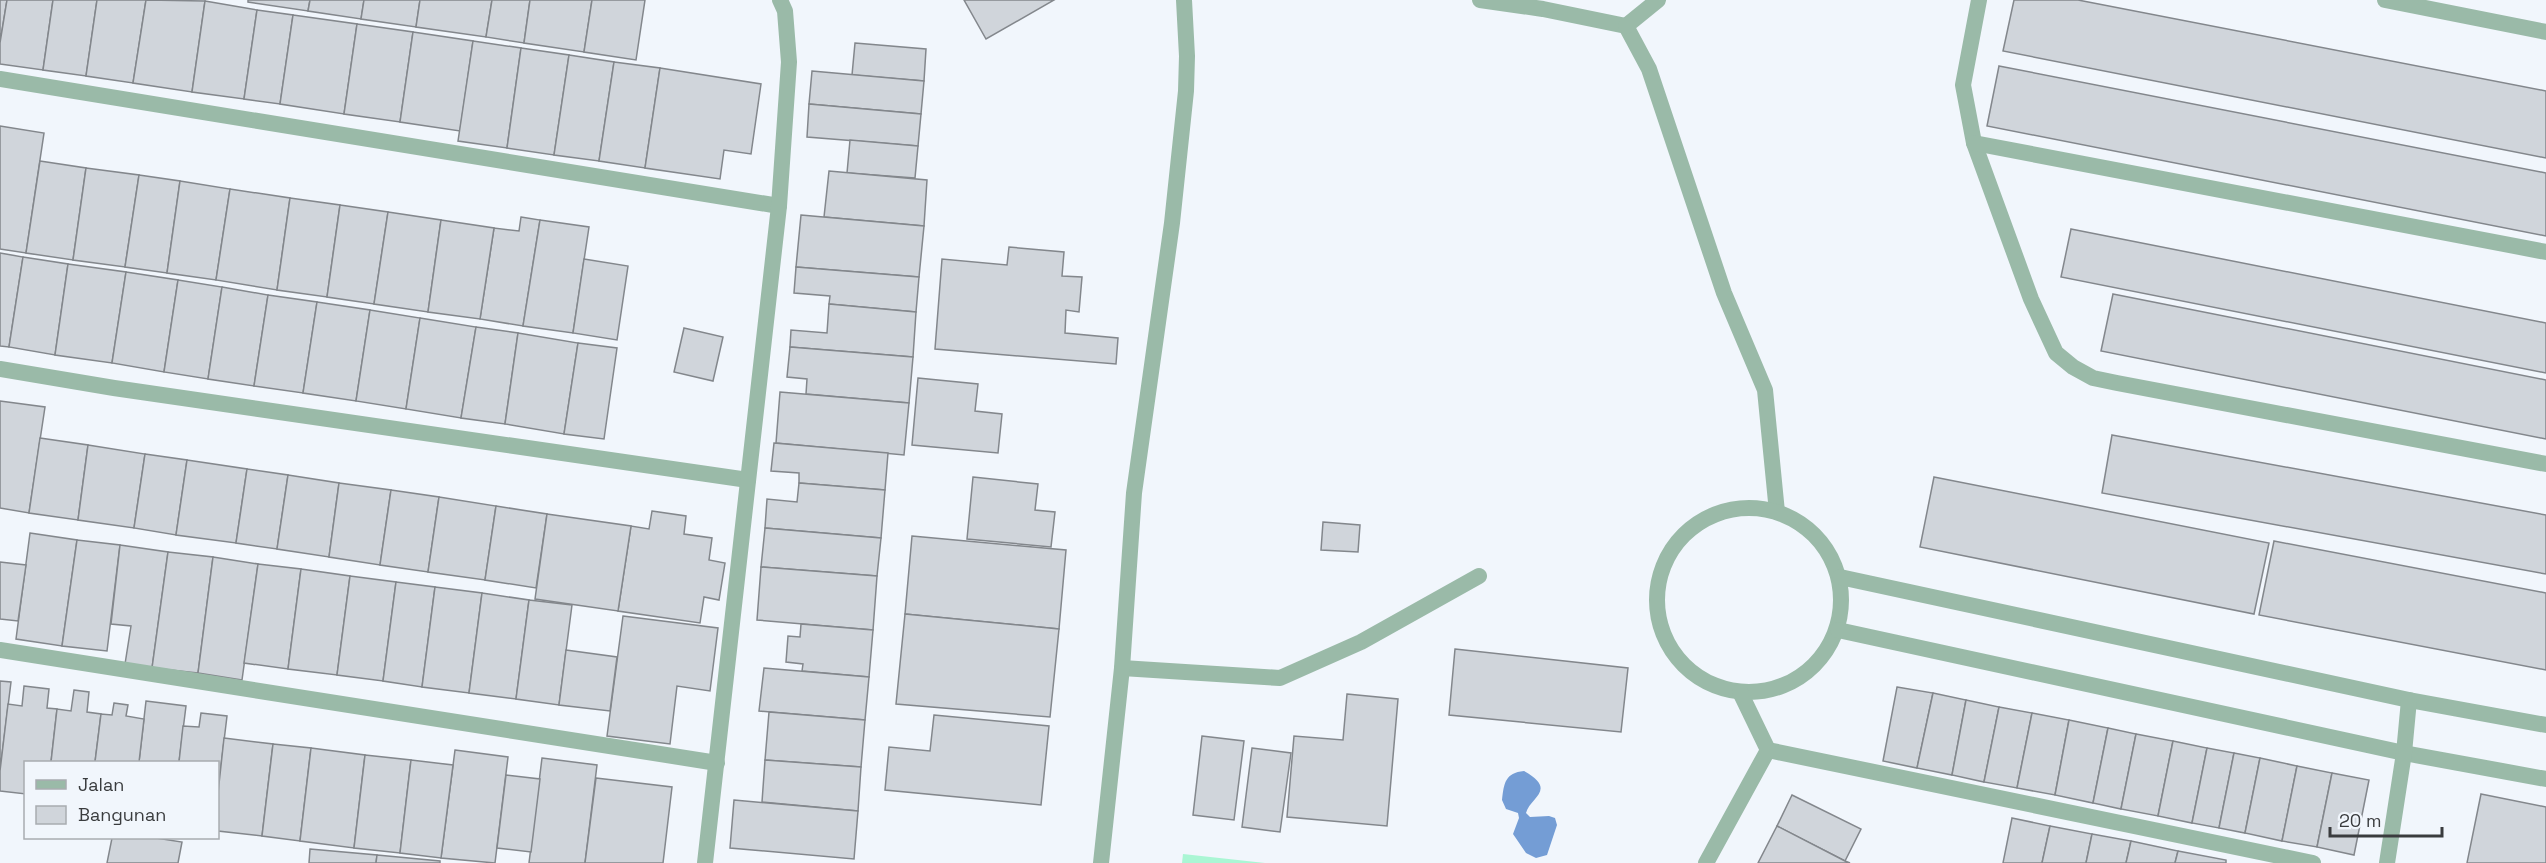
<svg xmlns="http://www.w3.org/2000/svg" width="2546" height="863" viewBox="0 0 2546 863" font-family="'Space Grotesk',sans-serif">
  <rect width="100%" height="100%" fill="#f1f6fc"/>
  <path fill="#aaf6d4" d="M1183,854L1265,863H1182Z"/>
  <path fill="#749dd5" d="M1524,771C1558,790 1530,797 1526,813L1530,817L1549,816L1555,818L1557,825L1547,855L1536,858L1526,853L1513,834L1519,818L1518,813L1506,809L1502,800C1504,783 1505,773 1524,771Z"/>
  <g fill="#d0d5db" stroke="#83878c" stroke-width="1.5">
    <path d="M0,0H7L0,43Z"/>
    <path d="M7,0H53L43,70L0,64V43Z"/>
    <path d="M53,0H97L86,76L43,70Z"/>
    <path d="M97,0H146L133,83L86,76Z"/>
    <path d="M146,0L205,1L192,92L133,83Z"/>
    <path d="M248,0H310L308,11L248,2Z"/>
    <path d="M310,0H364L361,19L308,11Z"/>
    <path d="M364,0H420L416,27L361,19Z"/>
    <path d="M420,0H492L486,37L416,27Z"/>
    <path d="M492,0H530L524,43L486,37Z"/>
    <path d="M530,0H592L584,52L524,43Z"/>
    <path d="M592,0H645L636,60L584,52Z"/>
    <path d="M964,0H1054L986,39Z"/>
    <path d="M2014,0H2078L2546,91V158L2003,51Z"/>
    <path d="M205,1L257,10L244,99L192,92Z"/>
    <path d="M257,10L293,15L280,104L244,99Z"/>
    <path d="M293,15L357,24L344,114L280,104Z"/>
    <path d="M357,24L413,32L400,122L344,114Z"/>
    <path d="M413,32L473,41L460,131L400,122Z"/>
    <path d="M473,41L521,48L507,148L458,141Z"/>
    <path d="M855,43L926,49L924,81L852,75Z"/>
    <path d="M521,48L569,55L554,155L507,148Z"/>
    <path d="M569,55L614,62L599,161L554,155Z"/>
    <path d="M614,62L660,68L645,168L599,161Z"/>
    <path d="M1999,66L2546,173V236L1987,126Z"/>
    <path d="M660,68L761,84L751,154L724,150L720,179L645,168Z"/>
    <path d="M812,71L924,81L921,114L809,104Z"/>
    <path d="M809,104L921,114L918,146L807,137Z"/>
    <path d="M0,126L44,133L26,253L0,249Z"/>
    <path d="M850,140L918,146L915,178L847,173Z"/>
    <path d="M40,161L86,168L73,260L26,253Z"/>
    <path d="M86,168L139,175L125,267L73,260Z"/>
    <path d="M829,171L927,180L924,226L824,217Z"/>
    <path d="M139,175L180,181L167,273L125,267Z"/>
    <path d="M180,181L230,189L216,280L167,273Z"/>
    <path d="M230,189L290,198L277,290L216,280Z"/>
    <path d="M290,198L340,205L327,297L277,290Z"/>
    <path d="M340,205L388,212L374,304L327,297Z"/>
    <path d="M388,212L441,220L428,312L374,304Z"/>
    <path d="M801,215L924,226L919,277L796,267Z"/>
    <path d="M521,217L540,220L523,326L480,319L494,228L519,231Z"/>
    <path d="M441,220L494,228L480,319L428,312Z"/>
    <path d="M540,220L589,227L573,333L523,326Z"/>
    <path d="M2071,229L2546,323V373L2061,277Z"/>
    <path d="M1009,247L1064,252L1062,276L1082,277L1079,312L1066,310L1065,333L1118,338L1116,364L935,349L942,259L1007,265Z"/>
    <path d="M0,253L23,257L9,347L0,346Z"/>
    <path d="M23,257L68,264L55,355L9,347Z"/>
    <path d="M584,259L628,266L617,340L573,333Z"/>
    <path d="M68,264L126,272L112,363L55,355Z"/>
    <path d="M796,267L919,277L916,312L829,304L830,296L794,293Z"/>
    <path d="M126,272L178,280L164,372L112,363Z"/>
    <path d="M178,280L222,287L208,379L164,372Z"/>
    <path d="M222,287L268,295L254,386L208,379Z"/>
    <path d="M2113,294L2546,380V439L2101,351Z"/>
    <path d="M268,295L317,302L303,393L254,386Z"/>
    <path d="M317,302L370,310L356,401L303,393Z"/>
    <path d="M829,304L916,312L913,357L790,347L791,330L827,333Z"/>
    <path d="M370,310L420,318L406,409L356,401Z"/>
    <path d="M420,318L476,327L461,418L406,409Z"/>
    <path d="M476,327L518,333L505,424L461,418Z"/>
    <path d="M684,328L723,337L713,381L674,372Z"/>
    <path d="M518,333L578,343L564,434L505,424Z"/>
    <path d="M578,343L617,348L604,439L564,434Z"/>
    <path d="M790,347L913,357L909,403L806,394L807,379L787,377Z"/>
    <path d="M918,378L978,384L975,411L1002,414L998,453L912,445Z"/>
    <path d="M780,392L909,403L904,455L776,443Z"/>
    <path d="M0,401L45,407L29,513L0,508Z"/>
    <path d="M2112,435L2546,515V574L2102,493Z"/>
    <path d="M40,438L88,445L78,520L29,513Z"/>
    <path d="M774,443L888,453L885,490L799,483V473L771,471Z"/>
    <path d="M88,445L145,454L134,528L78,520Z"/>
    <path d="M145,454L187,460L176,535L134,528Z"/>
    <path d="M187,460L247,469L236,543L176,535Z"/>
    <path d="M247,469L288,475L277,549L236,543Z"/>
    <path d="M288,475L339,483L329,557L277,549Z"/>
    <path d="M973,477L1038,484L1035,510L1055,512L1051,547L967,539Z"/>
    <path d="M1934,477L2269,543L2254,614L1920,547Z"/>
    <path d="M339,483L391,490L380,565L329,557Z"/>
    <path d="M799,483L885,490L881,538L765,528L767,499L797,502Z"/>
    <path d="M391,490L439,497L428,572L380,565Z"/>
    <path d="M439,497L496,506L485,580L428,572Z"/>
    <path d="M496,506L547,514L536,588L485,580Z"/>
    <path d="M652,511L686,516L684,534L712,538L709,560L725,563L719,600L704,597L700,623L618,611L631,526L649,529Z"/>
    <path d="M547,514L631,526L618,611L535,599Z"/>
    <path d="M1323,522L1360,525L1358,552L1321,550Z"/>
    <path d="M765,528L881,538L877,576L761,567Z"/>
    <path d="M30,533L77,540L62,646L16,639Z"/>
    <path d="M912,536L1066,550L1059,629L905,614Z"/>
    <path d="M77,540L120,545L107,651L62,646Z"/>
    <path d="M2274,541L2546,593V670L2259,615Z"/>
    <path d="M120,545L168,552L152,668L125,664L131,626L111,624Z"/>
    <path d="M168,552L213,557L198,673L152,668Z"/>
    <path d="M213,557L258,564L242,680L198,673Z"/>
    <path d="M0,562L26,565L18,621L0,619Z"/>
    <path d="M258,564L301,569L288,669L244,663Z"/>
    <path d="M761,567L877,576L873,630L757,620Z"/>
    <path d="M301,569L350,576L337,675L288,669Z"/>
    <path d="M350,576L396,582L383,681L337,675Z"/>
    <path d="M396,582L435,587L422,687L383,681Z"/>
    <path d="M435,587L482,593L469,693L422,687Z"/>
    <path d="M482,593L529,600L516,699L469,693Z"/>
    <path d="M529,600L572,605L559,705L516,699Z"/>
    <path d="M905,614L1059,629L1050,717L896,704Z"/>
    <path d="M623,616L718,628L710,691L677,686L670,744L607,736Z"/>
    <path d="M801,624L873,630L869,677L802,671L803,664L786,662L788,636L800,637Z"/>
    <path d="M1455,649L1628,668L1621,732L1449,715Z"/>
    <path d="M566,650L617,657L610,711L559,705Z"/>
    <path d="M764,668L869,677L865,720L759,711Z"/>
    <path d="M0,681L11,682L0,771Z"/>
    <path d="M24,686L49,689L47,708L57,709L51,762H26V794L0,791V771L8,704L22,706Z"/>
    <path d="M1897,687L1933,693L1917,768L1883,761Z"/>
    <path d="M74,690L89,692L87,712L101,714L95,762H51L57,709L71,711Z"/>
    <path d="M1933,693L1966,700L1952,775L1917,768Z"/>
    <path d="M1347,694L1398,699L1387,826L1287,817L1294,736L1343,740Z"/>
    <path d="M1966,700L1999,707L1984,782L1952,775Z"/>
    <path d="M146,701L186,706L179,762H139Z"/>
    <path d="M114,703L128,705L126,716L144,719L139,762H95L101,714L112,715Z"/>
    <path d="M1999,707L2032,713L2017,788L1984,782Z"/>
    <path d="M769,712L865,720L861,767L765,760Z"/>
    <path d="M201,713L227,716L218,791V762H179L183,726L199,727Z"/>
    <path d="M2032,713L2069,720L2055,795L2017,788Z"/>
    <path d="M934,715L1049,726L1041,805L885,790L889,747L930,751Z"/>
    <path d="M2069,720L2108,728L2093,803L2055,795Z"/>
    <path d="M2108,728L2136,734L2121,809L2093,803Z"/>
    <path d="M2136,734L2173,741L2158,816L2121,809Z"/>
    <path d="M1202,736L1244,741L1234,820L1193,815Z"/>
    <path d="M224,738L273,744L262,836L218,831V793Z"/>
    <path d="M2173,741L2207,748L2192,823L2158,816Z"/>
    <path d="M273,744L311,748L300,841L262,836Z"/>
    <path d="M311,748L365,755L354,848L300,841Z"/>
    <path d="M1252,748L1291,753L1280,832L1242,827Z"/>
    <path d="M2207,748L2234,753L2219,828L2192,823Z"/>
    <path d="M455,750L508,757L495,863L441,858Z"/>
    <path d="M2234,753L2260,758L2245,833L2219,828Z"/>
    <path d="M365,755L411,760L400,853L354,848Z"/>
    <path d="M542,758L597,765L585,863H529Z"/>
    <path d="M2260,758L2297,766L2282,841L2245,833Z"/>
    <path d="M411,760L453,765L441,858L400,853Z"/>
    <path d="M765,760L861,767L858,811L762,802Z"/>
    <path d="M2297,766L2332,773L2317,847L2282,841Z"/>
    <path d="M2332,773L2369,780L2354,855L2317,847Z"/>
    <path d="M506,775L540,779L531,852L497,848Z"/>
    <path d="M596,778L672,787L663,863H585Z"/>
    <path d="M2481,794L2546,807V863H2467Z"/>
    <path d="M1792,795L1861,829L1845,861L1777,826Z"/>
    <path d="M734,800L858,811L854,859L730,848Z"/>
    <path d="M2012,818L2050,826L2042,863H2003Z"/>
    <path d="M1777,826L1845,861L1850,863H1758Z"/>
    <path d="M2050,826L2092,834L2086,863H2042Z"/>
    <path d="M2092,834L2131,841L2126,863H2086Z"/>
    <path d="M112,838H156L182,842L178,863H107Z"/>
    <path d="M2131,841L2178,851L2175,863H2126Z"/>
    <path d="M310,849L377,855L376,863H309Z"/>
    <path d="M2178,851L2226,860V863H2175Z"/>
    <path d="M377,855L440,861V863H376Z"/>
  </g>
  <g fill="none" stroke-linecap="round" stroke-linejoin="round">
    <path stroke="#9abaa8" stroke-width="16" d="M1122,668L1280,678L1361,642L1479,576"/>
    <g stroke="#9abaa8" stroke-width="16">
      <path d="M1480,0L1543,9L1626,26L1649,69L1724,293L1765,390L1777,512"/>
      <path d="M1979,0L1963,85L1974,143L2031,299L2056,353L2073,367L2093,378L2117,383L2546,464"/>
      <path d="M2385,0L2546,32"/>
      <path d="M1626,26L1658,0"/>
      <path d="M0,79L779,206"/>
      <path d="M1974,143L2546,252"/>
      <path d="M0,369L114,388L748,480"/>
      <circle cx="1749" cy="600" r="92"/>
      <path d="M1840,577L2409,700L2546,725"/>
      <path d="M1838,630L2404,753L2546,779"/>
      <path d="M0,650L717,763"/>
      <path d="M1768,750L2313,863"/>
      <path d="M705,863L779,206L789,62L785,11L780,0"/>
      <path d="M1101,863L1122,668L1134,493L1172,223L1186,91L1187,56L1184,0"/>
      <path d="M1706,863L1768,750L1740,692"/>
      <path d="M2387,863L2404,753L2409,700"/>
    </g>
  </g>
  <rect x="24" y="761" width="195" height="78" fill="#f1f6fc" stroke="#a8acb0" stroke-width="1.5"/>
  <rect x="36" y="780" width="30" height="9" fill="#9abaa8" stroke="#a8acb0" stroke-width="1.5"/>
  <text x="78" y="791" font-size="18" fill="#3a3c3e">Jalan</text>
  <rect x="36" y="806" width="30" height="18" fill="#d0d5db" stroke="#a8acb0" stroke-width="1.5"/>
  <text x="78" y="821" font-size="18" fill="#3a3c3e">Bangunan</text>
  <path d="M2330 827v9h112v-9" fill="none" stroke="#3a3c3e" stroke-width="3"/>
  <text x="2339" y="827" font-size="18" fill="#3a3c3e" stroke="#f1f6fc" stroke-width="4.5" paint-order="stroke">20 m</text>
</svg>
